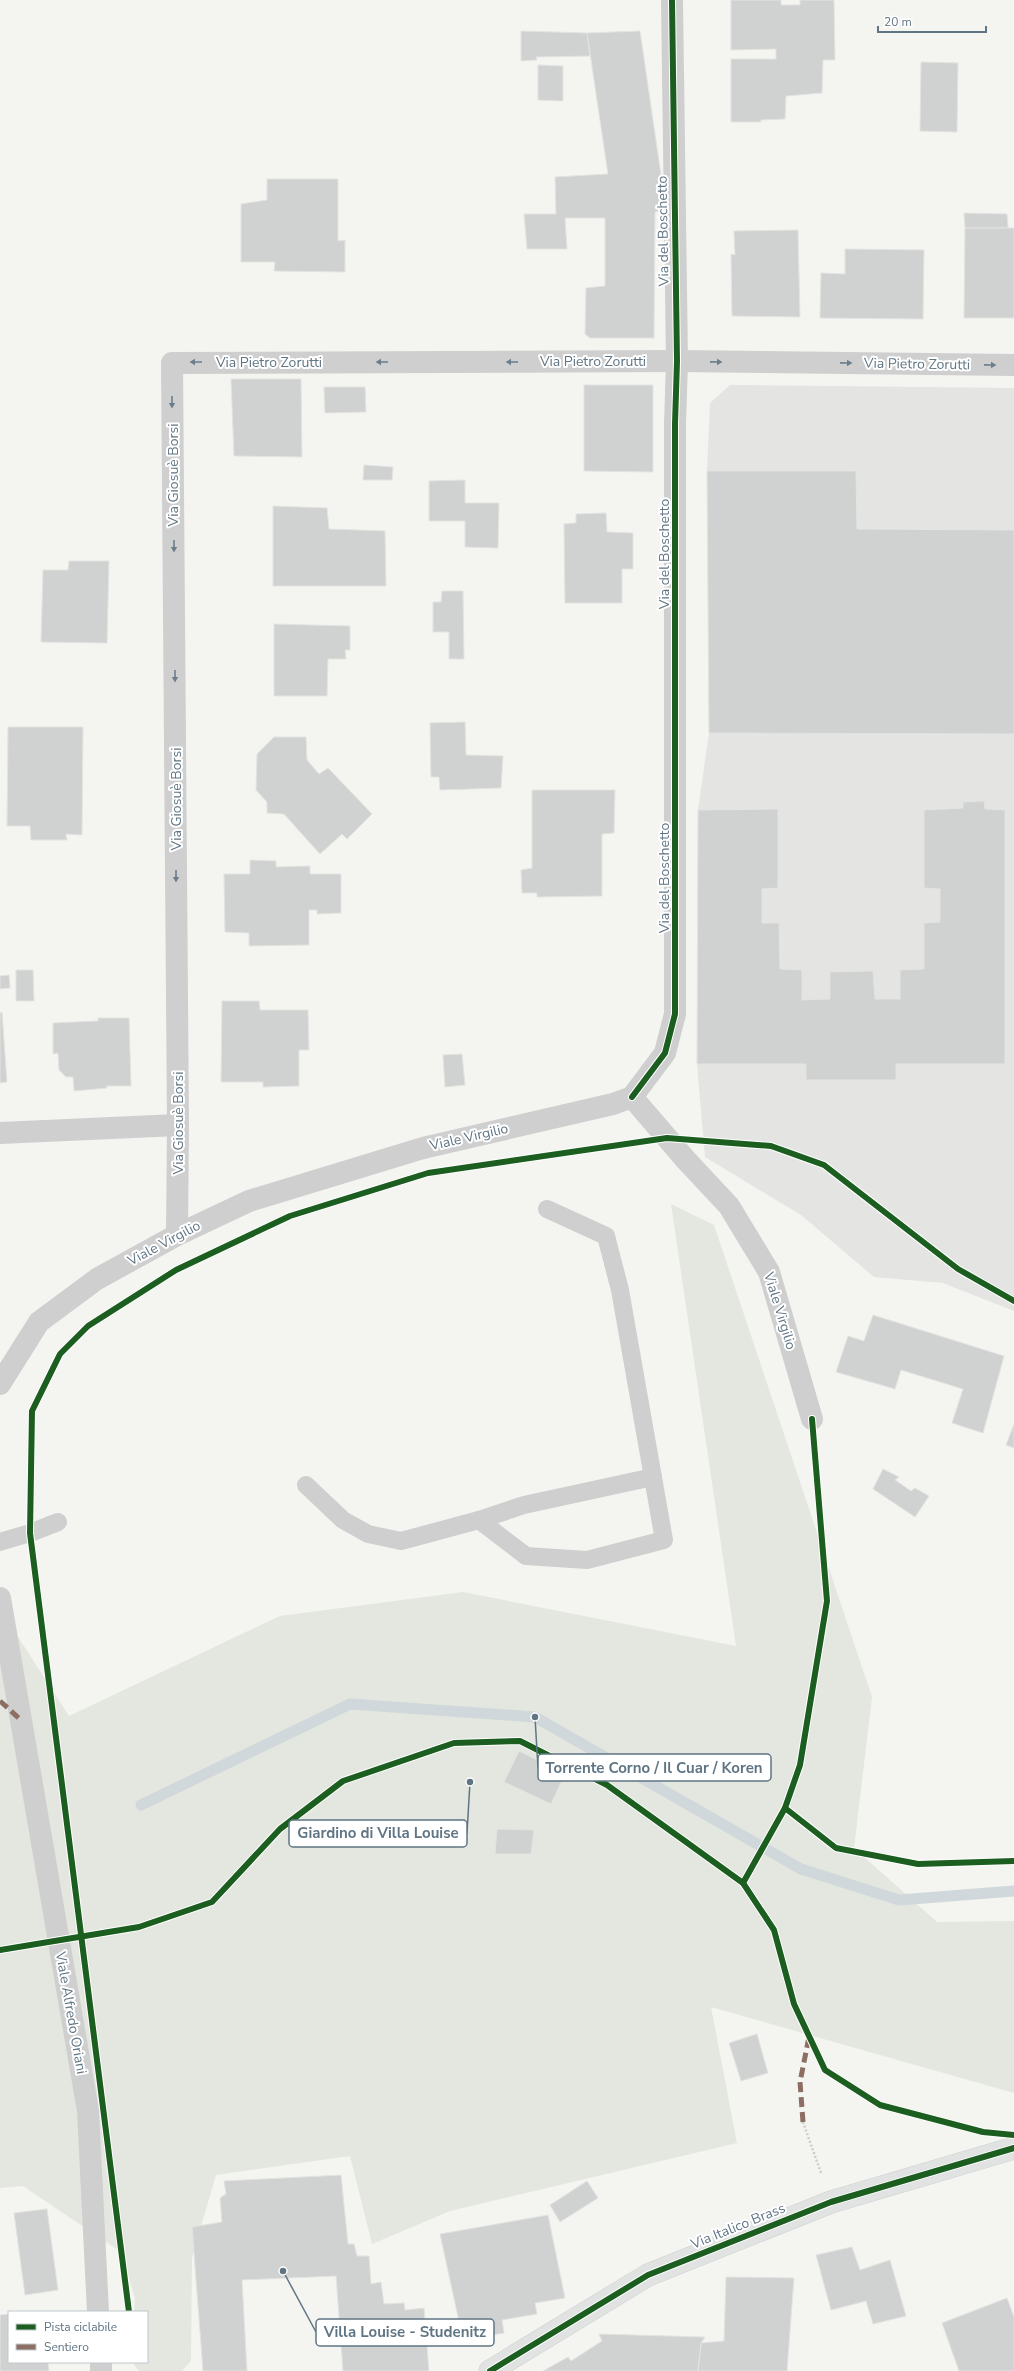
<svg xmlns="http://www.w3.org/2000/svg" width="1014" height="2371" viewBox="0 0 1014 2371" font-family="'Nunito Sans',sans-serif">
  <rect width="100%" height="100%" fill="#f4f4f1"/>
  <path fill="#e4e5e3" d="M730,385L1014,388V1311L943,1283L874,1277L801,1215L705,1157L697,1064L698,810L709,733L707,471L710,403Z"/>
  <path fill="#e3e7df" d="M671,1204L714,1225L872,1697L854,1848L937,1922L1014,1921V2093L711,2007L737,2143L450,2211L372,2244L350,2156L216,2175L192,2257L191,2361L182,2371H139L132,2362H147V2312H134L135,2298L121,2252L23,2186L0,2188V1609L69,1716L280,1616L463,1592L736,1646Z"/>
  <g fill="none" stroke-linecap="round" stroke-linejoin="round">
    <path stroke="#d0d8db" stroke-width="11" d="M141,1805L350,1704L535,1717L801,1869L899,1900L1014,1891"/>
  </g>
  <g fill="#d0d1d1" stroke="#e3e3e1">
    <path d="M731,0H781V5H800V0H834L835,60H823L822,93L786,96L785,119L761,120V122H731V59H776V49L731,50Z"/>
    <path d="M521,31L587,33L590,56L536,57L537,60L521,61Z"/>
    <path d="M640,31L661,175L659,211L655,212L654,338H590L585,334L586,288L605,286V218H565L567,249H527L524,214H556L555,177L608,174L587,33Z"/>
    <path d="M921,62L958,63L957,132L920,131Z"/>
    <path d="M538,65L563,66V101L538,100Z"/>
    <path d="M267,179H338V241L345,240V272L274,271L275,262H241V204L267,200Z"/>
    <path d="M964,213L1007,214L1008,228H965Z"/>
    <path d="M965,228H1014V318H964Z"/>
    <path d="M798,230L800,317L732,316L731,254L735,255L734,231Z"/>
    <path d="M845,249L924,250L923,319L820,318L821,273L845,274Z"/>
    <path d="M231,379H301L302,457L234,456Z"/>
    <path d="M584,385H653V472L584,471Z"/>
    <path d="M324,387H365L366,412L325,413Z"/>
    <path d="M364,465L393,467L392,480H363Z"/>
    <path d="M707,471H856L857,529L1014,530V734L709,733Z"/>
    <path d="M465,480V503H499L498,548L465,547V521H429V481Z"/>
    <path d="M273,506L327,508L329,529L385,531L386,586H273Z"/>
    <path d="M606,513L607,532L633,533V569H622V603H565L564,524L576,523V514Z"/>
    <path d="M69,561H109L107,643L41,642L43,570H68Z"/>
    <path d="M442,591H463L464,659H449V632H433V602H441Z"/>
    <path d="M274,624L350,626V650H345L346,659H328L327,696H274Z"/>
    <path d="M465,722L466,755L503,756L501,788L440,790L439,777H431L430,723Z"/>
    <path d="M8,727H83L82,835L66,834L67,840H31L30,826H7Z"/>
    <path d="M274,737H306L307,760L319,774L328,768L372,814L347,839L342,834L320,854L284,814L267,813V802L256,790L257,754Z"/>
    <path d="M532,790H615L614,833L602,834V896L537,897V893H522L521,870L532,868Z"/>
    <path d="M984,801L985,809L1005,810V1064H896V1080H806V1064H697L698,810L778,809V888L762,889V923H779L780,969L802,970V1000L830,999V972L873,971L875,999H900V970L924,969V923L940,922V889L924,888V810L963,808V802Z"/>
    <path d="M250,860L276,861V867L310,866V874H341V913L317,914V910H309V945L249,946V933L225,932L224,874H250Z"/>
    <path d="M16,970H33L34,1001H16Z"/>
    <path d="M9,975L10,988L0,989V976Z"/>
    <path d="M222,1001H259L260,1010H308L309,1050H299V1086L263,1087V1082H221Z"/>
    <path d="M2,1012L7,1082L0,1083V1013Z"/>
    <path d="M98,1018H129L131,1086H107V1088L74,1091L73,1077H66L59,1070L58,1053L53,1054V1023L98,1021Z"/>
    <path d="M462,1054L465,1085L445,1087L443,1055Z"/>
    <path d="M873,1315L1004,1356L983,1433L952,1423L963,1389L901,1370L895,1389L836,1372L848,1336L864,1341Z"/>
    <path d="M1014,1424V1448L1006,1445Z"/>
    <path d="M883,1469L899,1477L895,1480L911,1491L915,1488L929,1496L915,1517L873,1489Z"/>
    <path d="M519,1751L565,1774L551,1804L504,1782Z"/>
    <path d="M497,1829L534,1830L531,1854H495Z"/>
    <path d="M757,2034L768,2073L741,2081L729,2043Z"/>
    <path d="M341,2175L348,2244H354L357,2256H369L371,2284L381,2282L384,2304L404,2303L405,2310L424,2308L429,2371H343L336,2276L242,2280L247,2371H203L192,2227L222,2222L220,2198L226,2194L224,2181Z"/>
    <path d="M587,2181L598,2198L560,2222L550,2205Z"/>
    <path d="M47,2209L58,2290L25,2295L14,2213Z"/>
    <path d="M548,2215L565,2298L535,2303L537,2314L502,2320L504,2333L463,2340L440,2234Z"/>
    <path d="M852,2247L860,2270L890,2260L906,2316L873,2324L866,2301L831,2310L816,2255Z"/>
    <path d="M726,2277L794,2278L787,2371H698L701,2343L724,2341Z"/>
    <path d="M1007,2298L1014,2317V2371H959L942,2323Z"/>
    <path d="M9,2314V2362H48L49,2371H0V2315Z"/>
    <path d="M599,2334L705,2337L701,2343L698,2371H543L568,2357L571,2361L602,2341Z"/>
  </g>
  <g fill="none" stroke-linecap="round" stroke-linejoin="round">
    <g stroke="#cfd1d2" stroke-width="23">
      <path id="secondary" d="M490,2371L648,2275L831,2202L1014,2148"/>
    </g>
    <path stroke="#cccdcc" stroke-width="2.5" stroke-dasharray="2 2" stroke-linecap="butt" d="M803,2122L821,2173"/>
    <g stroke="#cfcfd0" stroke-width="18">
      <path d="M306,1485L343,1520L368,1534L401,1541L479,1520L524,1505L653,1477"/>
      <path d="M479,1520L526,1556L587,1560L664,1540L620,1290L606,1236L547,1209"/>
      <path d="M0,1542L30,1533L58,1522"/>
    </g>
    <g stroke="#cfcfd0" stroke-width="22">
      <path d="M632,1097L665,1053L675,1014V424L677,361L672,0"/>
      <path d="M632,1097L686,1160L729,1206L769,1272L812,1419"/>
      <path d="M0,1133L178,1125"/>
      <path d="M177,1235L178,1125L172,363L677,361L1014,365"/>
      <path d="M0,1384L39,1322L97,1279L177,1235L249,1201L423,1148L613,1104L632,1097"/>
      <path d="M0,1598L88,2111L98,2312"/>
      <path d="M101,2362V2371"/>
    </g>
    <use href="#secondary" stroke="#e1e2e2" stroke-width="22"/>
    <g stroke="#8d6e63" stroke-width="5" stroke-dasharray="10 5" stroke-linecap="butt">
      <path d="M0,1701L21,1720"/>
      <path d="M803,2122L800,2082L809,2037"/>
    </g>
    <g stroke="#fff" stroke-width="8">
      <g id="cycleway">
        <path d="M632,1097L665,1053L675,1014V424L677,361L672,0"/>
        <path d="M785,1808L836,1848L918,1864L1014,1861"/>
        <path d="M743,1883L785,1808L800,1765L827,1601L812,1419"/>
        <path d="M0,1950L139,1927L212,1902L280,1829L343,1781L454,1743L520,1741L607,1785L743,1883L774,1930L794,2004L825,2070L880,2105L983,2132L1014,2135"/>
        <path d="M129,2312L30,1533L32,1411L60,1354L88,1326L176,1270L290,1216L428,1173L667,1138L771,1146L824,1165L958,1269L1014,1301"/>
        <path d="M490,2371L648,2275L831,2202L1014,2148"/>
      </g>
    </g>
    <use href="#cycleway" stroke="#1b5e20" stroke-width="6"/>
  </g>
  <defs><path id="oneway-solid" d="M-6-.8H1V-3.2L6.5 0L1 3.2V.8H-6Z"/></defs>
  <g fill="#6b7e8c">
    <use href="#oneway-solid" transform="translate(196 362) rotate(180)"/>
    <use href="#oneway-solid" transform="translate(382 362) rotate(180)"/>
    <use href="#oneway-solid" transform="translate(512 362) rotate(180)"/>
    <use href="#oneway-solid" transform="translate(716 362) rotate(1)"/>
    <use href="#oneway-solid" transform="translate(846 363) rotate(1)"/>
    <use href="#oneway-solid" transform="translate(990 365) rotate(1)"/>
    <use href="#oneway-solid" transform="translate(172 402) rotate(90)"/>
    <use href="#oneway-solid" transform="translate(174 546) rotate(90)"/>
    <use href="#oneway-solid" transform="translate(175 676) rotate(90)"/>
    <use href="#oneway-solid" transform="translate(176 876) rotate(90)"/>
  </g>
  <g text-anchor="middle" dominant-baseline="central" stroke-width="4" stroke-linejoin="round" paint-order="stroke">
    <g font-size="14" fill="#607584" stroke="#fff">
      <text transform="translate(663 231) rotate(-91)">Via del Boschetto</text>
      <text x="593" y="361">Via Pietro Zorutti</text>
      <text x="269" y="362">Via Pietro Zorutti</text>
      <text transform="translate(917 364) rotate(1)">Via Pietro Zorutti</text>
      <text transform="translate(173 475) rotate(-90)">Via Giosuè Borsi</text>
      <text transform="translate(664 554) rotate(-90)">Via del Boschetto</text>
      <text transform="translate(176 799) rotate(-90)">Via Giosuè Borsi</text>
      <text transform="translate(664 878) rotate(-90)">Via del Boschetto</text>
      <text transform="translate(178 1123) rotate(-90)">Via Giosuè Borsi</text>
      <text transform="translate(469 1137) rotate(-13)">Viale Virgilio</text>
      <text transform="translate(164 1243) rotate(-28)">Viale Virgilio</text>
      <text transform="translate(780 1311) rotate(73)">Viale Virgilio</text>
      <text transform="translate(71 2013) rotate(80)">Viale Alfredo Oriani</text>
      <text transform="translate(738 2226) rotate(-22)">Via Italico Brass</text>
    </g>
  </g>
  <path fill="none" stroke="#607584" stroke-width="1.5" d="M535 1717L538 1768M470 1782L467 1833M283 2271L316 2332"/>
  <g fill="#607584" stroke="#fff" stroke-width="1.5">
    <circle cx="535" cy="1717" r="4"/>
    <circle cx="470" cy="1782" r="4"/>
    <circle cx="283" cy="2271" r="4"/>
  </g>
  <g fill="#fff" stroke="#607584" stroke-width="1.5">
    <rect x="538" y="1754" width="233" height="27" rx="4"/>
    <rect x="289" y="1820" width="178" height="27" rx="4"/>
    <rect x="316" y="2319" width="178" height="27" rx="4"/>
  </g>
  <g font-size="15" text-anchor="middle" font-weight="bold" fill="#607584">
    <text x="654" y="1773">Torrente Corno / Il Cuar / Koren</text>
    <text x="378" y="1838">Giardino di Villa Louise</text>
    <text x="405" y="2337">Villa Louise - Studenitz</text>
  </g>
  <rect x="8" y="2311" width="140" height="52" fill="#ffffff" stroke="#bfc8ce"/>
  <rect x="16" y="2324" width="20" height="6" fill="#1b5e20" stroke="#bfc8ce"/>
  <text x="44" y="2331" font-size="12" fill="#607584">Pista ciclabile</text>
  <rect x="16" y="2344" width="20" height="6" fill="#8d6e63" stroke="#bfc8ce"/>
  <text x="44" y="2351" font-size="12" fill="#607584">Sentiero</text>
  <path d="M878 26v6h108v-6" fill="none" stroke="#607584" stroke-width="2"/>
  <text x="884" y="26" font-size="12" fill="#607584" stroke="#ffffff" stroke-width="3" paint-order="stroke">20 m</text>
</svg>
